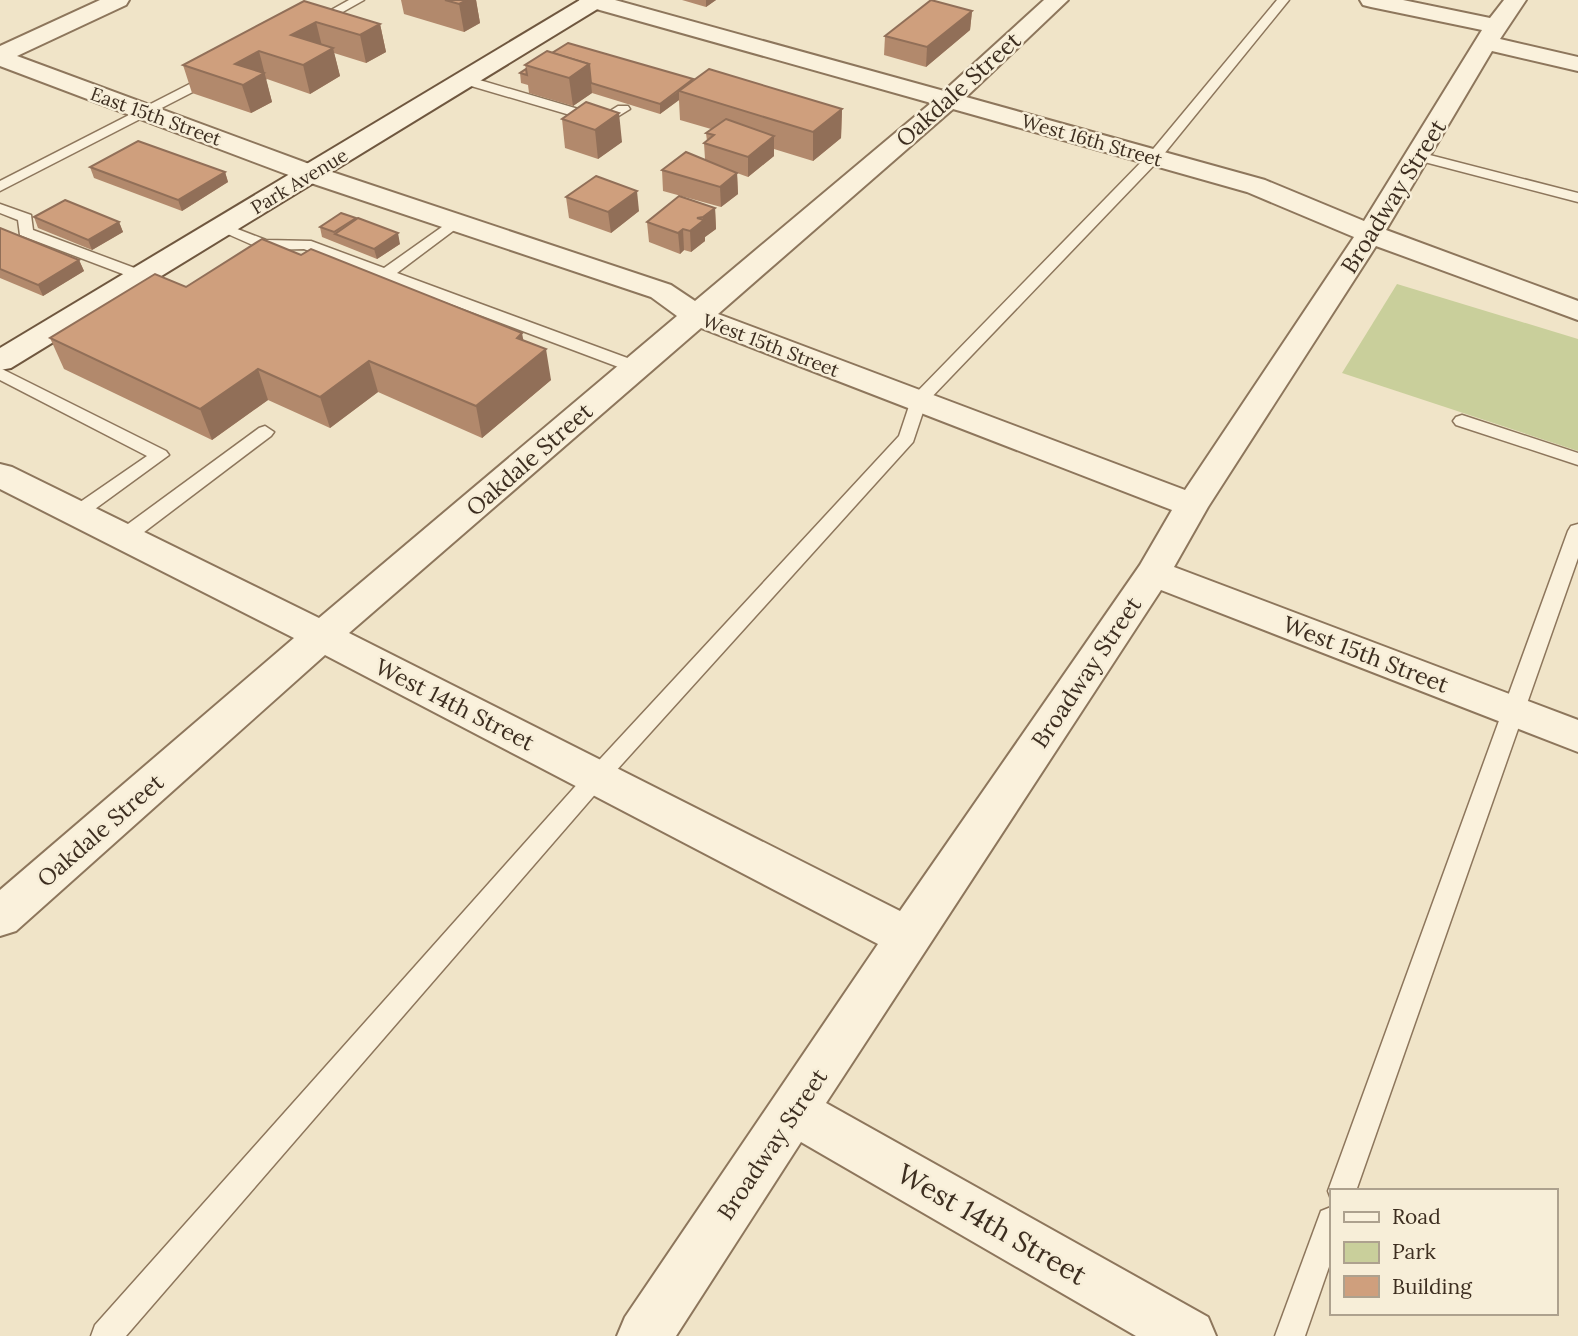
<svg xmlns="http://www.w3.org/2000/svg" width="1578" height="1336" viewBox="0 0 1578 1336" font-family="Lora,serif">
  <rect width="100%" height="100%" fill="#f0e4c8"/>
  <path fill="#c9cf9b" d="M1397,284L1578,339V451L1342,373Z"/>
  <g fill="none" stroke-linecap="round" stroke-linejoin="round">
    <g stroke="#8d765c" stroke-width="3">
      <g id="service">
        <path d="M349,0H364L316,27H308L306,24Z"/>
        <path d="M1277,0H1289L1159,160L926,403L913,442L605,783L126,1336H91L95,1325L589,771L899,436L912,397L1149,154Z"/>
        <path d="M215,71L222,75L220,78L0,191V181Z"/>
        <path d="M466,76L602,116L618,106H628L630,109L604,125L461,83L459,80Z"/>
        <path d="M1418,152L1578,193V202L1413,159V153Z"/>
        <path d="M0,204L31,215L33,230L148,273L150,276L148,279H136L20,235L18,220L0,213Z"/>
        <path d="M456,217L461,219L464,222L461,225L397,273L641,363L644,367L641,371H629L304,249L264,250L214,228L222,223L266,240L311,241L384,268Z"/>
        <path d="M0,368L166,451L169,455L84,517H70L68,513L70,509L147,456L0,380Z"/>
        <path d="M1462,415L1578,453V465L1456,425L1453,421L1456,417Z"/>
        <path d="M265,426L274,432L271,436L131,542H117L114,537L117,532L259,428Z"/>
        <path d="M1578,524V558L1356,1191H1331V1199L1328,1191L1568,531L1571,526Z"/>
        <path d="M1331,1207V1261L1305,1336H1275L1321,1211Z"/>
      </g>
    </g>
    <g stroke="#8d765c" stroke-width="4">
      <path id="minor" d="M100,0H129L126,5L17,56L320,168L671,285L695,301L931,103L582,5L579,0H615L944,91L1044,0H1068L966,97L1265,180L1364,221L1482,30L1371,7L1363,5L1360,0H1403L1490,18L1504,0H1526L1500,39L1578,57V71L1492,51L1386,230L1578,301V320L1376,246L1208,507L1174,567L1578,720V752L1161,590L826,1103L1208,1317L1216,1336H1136L801,1142L676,1336H617L625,1317L878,944L325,655L16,931L0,936V890L294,638L0,489V464L12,467L319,618L677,316L651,297L302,180L0,66V46ZM953,109L1247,192L1354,237L1185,490L718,314ZM701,328L1172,510L1140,565L900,911L349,633Z"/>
    </g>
    <g stroke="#6f573f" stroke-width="4">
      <path id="secondary" d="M580,0H607L604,5L11,368L0,370V348Z"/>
    </g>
    <use href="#service" fill="#faf1dc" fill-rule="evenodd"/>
    <use href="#minor" fill="#faf1dc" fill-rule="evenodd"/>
    <use href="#secondary" fill="#faf1dc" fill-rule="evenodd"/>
  </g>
  <g fill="#b2896c">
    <path d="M401,0H476L480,23L464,32L404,14Z"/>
    <path d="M682,0H716L706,7Z"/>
    <path d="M304,1L380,24L386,52L366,63L334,53L340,76L310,94L267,79L266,80L272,102L251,113L192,93L183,65Z"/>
    <path d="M972,11L970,30L926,67L884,55L885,36Z"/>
    <path d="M552,53L842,109L841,138L813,161L774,149V156L748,177L737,173L738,194L721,207L663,191L662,170L705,159L704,143L707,141L706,133L711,129L680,120L679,100L660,114L592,93L573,106L529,93L528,85L521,83L520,73L526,69L525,65Z"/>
    <path d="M586,102L622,142L598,159L565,148L562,119Z"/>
    <path d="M90,167L225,172L228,182L182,211L94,178Z"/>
    <path d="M566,197L639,211L611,233L569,218Z"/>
    <path d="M715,208L716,229L705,237V241L691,252L684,250L680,254L649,242L647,222Z"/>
    <path d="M34,217L119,222L123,232L92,250L38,228Z"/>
    <path d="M356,218V220L400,244L377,259L322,237L320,227Z"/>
    <path d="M0,228L79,260L84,271L43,296L0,278Z"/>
    <path d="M301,255L523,340L551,380L482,438L378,392L330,428L268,400L212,440L64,369L50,338L186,287Z"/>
  </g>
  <g fill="#916f58">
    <path d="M467,0H476L480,23L464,32L459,4Z"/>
    <path d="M706,0H716L706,7Z"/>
    <path d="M972,11L970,30L926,67L927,47Z"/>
    <path d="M316,22L323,50L291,35Z"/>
    <path d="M380,24L386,52L366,63L360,35Z"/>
    <path d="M333,48L340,76L310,94L303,65Z"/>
    <path d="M259,51L272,102L251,113L235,64Z"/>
    <path d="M589,64L592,93L573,106L569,78Z"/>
    <path d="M679,91V100L660,114V104Z"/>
    <path d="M842,109L841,138L813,161V132Z"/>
    <path d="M619,113L622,142L598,159L595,130Z"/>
    <path d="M774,136V156L748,177V157Z"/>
    <path d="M225,172L228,182L182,211L178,200Z"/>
    <path d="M737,173L738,194L721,207L720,187Z"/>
    <path d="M637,191L639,211L611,233L608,212Z"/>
    <path d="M715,208L716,229L705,237V241L691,252L690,231L703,221V217Z"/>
    <path d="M119,222L123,232L92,250L88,240Z"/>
    <path d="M683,229L684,250L680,254L678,233Z"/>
    <path d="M398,233L400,244L377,259L374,249Z"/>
    <path d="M79,260L84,271L43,296L38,285Z"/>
    <path d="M522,333L528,364L546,349L551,380L482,438L476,406L517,338Z"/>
    <path d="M369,361L378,392L330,428L320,397Z"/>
    <path d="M258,369L268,400L212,440L200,409Z"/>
  </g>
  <g fill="#cf9f7d" stroke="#916f58" stroke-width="2">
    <path d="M445,0H467L459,4Z"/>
    <path d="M931,0L972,11L927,47L885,36Z"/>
    <path d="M304,1L380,24L360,35L316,22L291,35L333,48L303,65L259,51L235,64L264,73L243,85L183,65Z"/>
    <path d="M568,43L693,79L660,104L591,83L589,64L552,53Z"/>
    <path d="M547,51L589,64L569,78L525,65Z"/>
    <path d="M526,69L527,75L520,73Z"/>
    <path d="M709,69L842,109L813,132L679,91Z"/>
    <path d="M586,102L619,113L595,130L562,119Z"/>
    <path d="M726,119L774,136L748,157L704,143L714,135L706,133Z"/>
    <path d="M138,141L225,172L178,200L90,167Z"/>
    <path d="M686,152L737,173L720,187L662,170Z"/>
    <path d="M596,176L637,191L608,212L566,197Z"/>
    <path d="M679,196L715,208L703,217L697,218L704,220L690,231L683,229L678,233L647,222Z"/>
    <path d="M65,200L119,222L88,240L34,217Z"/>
    <path d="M341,213L356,218L334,232L320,227Z"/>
    <path d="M358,218L398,233L374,249L335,234Z"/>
    <path d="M0,228L79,260L38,285L0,269Z"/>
    <path d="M262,239L301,255L311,249L522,333L517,338L546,349L476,406L369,361L320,397L258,369L200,409L50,338L155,274L186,287Z"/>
  </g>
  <g text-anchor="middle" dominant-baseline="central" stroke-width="5" stroke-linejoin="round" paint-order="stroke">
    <g font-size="19" fill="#3d2e20" stroke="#f7eed8">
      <text transform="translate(156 116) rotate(20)">East 15th Street</text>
      <text transform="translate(1092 140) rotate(16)">West 16th Street</text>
      <text transform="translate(299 181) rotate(-31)">Park Avenue</text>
      <text transform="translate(771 345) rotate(21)">West 15th Street</text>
    </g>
    <g font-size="23" fill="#3d2e20" stroke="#f7eed8">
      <text transform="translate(958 89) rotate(-42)">Oakdale Street</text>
      <text transform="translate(1393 196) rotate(-58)">Broadway Street</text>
      <text transform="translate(529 459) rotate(-41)">Oakdale Street</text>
      <text transform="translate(1366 654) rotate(21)">West 15th Street</text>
      <text transform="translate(1086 672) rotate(-56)">Broadway Street</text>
      <text transform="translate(455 704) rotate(27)">West 14th Street</text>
      <text transform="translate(100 830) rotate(-41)">Oakdale Street</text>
      <text transform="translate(772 1144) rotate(-56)">Broadway Street</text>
    </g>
    <g font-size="28" fill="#3d2e20" stroke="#f7eed8">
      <text transform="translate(992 1224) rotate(30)">West 14th Street</text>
    </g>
  </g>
  <rect x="1330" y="1189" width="228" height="126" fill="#f7eed8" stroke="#ada18e" stroke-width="2"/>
  <rect x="1344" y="1212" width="35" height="10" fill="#faf1dc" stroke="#ada18e" stroke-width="2"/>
  <text x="1392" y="1224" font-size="21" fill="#3d2e20">Road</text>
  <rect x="1344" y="1242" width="35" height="21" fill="#c9cf9b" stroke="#ada18e" stroke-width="2"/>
  <text x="1392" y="1259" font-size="21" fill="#3d2e20">Park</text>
  <rect x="1344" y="1276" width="35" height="21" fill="#cf9f7d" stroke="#ada18e" stroke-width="2"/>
  <text x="1392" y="1294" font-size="21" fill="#3d2e20">Building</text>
</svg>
